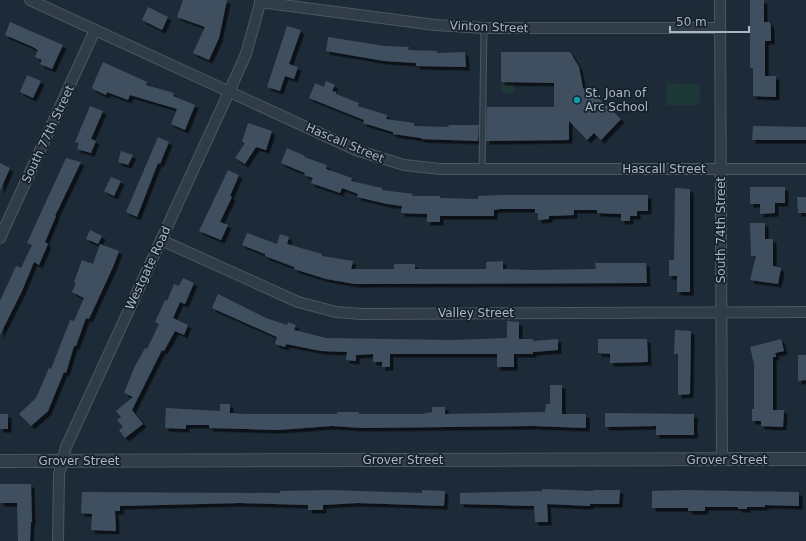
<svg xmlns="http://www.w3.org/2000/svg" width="806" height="541" viewBox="0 0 806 541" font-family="'DejaVu Sans',sans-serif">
  <defs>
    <filter id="shadow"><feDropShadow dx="3.5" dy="3.5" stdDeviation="0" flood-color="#0009"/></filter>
  </defs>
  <rect width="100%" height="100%" fill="#1c2b37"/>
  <g fill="#1e3838">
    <rect x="502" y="83" width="12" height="10"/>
    <path d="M667,83L696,84L701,89L699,91L701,96L699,98L702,101L696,105H667Z"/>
  </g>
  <g fill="#3f505f" filter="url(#shadow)">
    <path d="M183,0H227L219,38L209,60L193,53L205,27L177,17Z"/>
    <path d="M750,0H764V22H770V25H771V41H765V76H776V97L753,96V68H750Z"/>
    <path d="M148,7L168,17L162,30L142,20Z"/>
    <path d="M10,22L63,45L52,69L40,64L42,60L35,57L38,50L33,47L5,35Z"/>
    <path d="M287,26L301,30L289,64L298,67L294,79L285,76L280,91L267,87Z"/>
    <path d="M328,37L385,46L409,47L408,50L437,51V53L465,52L466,67L416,66V63L384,61L326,51Z"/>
    <path d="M501,52H570L579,67L583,88L594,94L621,119L601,140L594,133L587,140L569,121V140L486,141L487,107H554V83L501,82Z"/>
    <path d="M103,62L147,82L146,85L174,93L173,96L195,105L185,130L171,124L177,109L130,95L128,100L107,92L106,95L93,89L92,87Z"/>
    <path d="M27,75L41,81L33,98L20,92Z"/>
    <path d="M326,81L335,85L332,91L336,92V94L359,103L358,106L387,115L386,119L414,123V126L449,127L448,125H479L478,141L421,139V138L393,134V132L363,123L364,120L309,98L315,83L324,87Z"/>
    <path d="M90,106L103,111L91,139L96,141L91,153L77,149L79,143L75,142Z"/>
    <path d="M248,123L272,131L266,150L256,147L245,164L235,158L245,143L242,142Z"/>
    <path d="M753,126L806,127V140H752Z"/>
    <path d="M158,137L169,142L160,164L158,163L137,217L126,212Z"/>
    <path d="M287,148L305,156L304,157L327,165L326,169L352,178L351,181L382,188V190L413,194L412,196H440V198L478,199V196L500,195H648V211H637V216H630V221H621V214L597,213V210H574V215L549,216V219L538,220V213H535V209H500L494,210V216H440V222H427V214L401,213L402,206L387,204L357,197L358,194L342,188L340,193L311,183L313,178L304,175L305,173L281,163Z"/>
    <path d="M121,151L133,155L128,165L118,162Z"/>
    <path d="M66,158L81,162L55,216H56L45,242L48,244L39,265L34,262L22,291L0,335V301L16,266L21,268L32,245L27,243Z"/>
    <path d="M0,163L10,168L0,191Z"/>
    <path d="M228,170L239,175L230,196L232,197L220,222L228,225L221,240L199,231Z"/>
    <path d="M111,177L121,181L114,196L104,191Z"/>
    <path d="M750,187H785V203H775V213L760,214V204H750Z"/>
    <path d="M675,188L690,189V292H677V276H669V260H674Z"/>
    <path d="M797,197H806V213H798Z"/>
    <path d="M750,223H765V239H773V266L781,268L778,284L750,280L756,256H751Z"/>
    <path d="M90,230L102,236L98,244L86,239Z"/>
    <path d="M247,233L277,244L280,234L289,237L287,244L322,254V256L353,261L351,269H394V264H415V269H486V262L503,261V269L531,270L596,269L595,263H646L647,283L355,284L326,279L294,269V267L265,256V254L242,245Z"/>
    <path d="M100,244L119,251L113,267L89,319L86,318L76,346H74L66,373L64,372L48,411L31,426L19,414L36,398L49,368L51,369L70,320L74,321L84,298L72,292L76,283L74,282L82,260L93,264Z"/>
    <path d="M183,278L194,283L185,304L180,302L173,318L188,325L184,335L175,331L164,351L162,350L132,410L143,424L125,438L119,430L123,427L117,420L121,417L116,411L133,397L124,393L134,368L145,348L147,349L159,324L155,322L165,300L167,301L174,284L179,286Z"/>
    <path d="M218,294L266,318L287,325L288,322L296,325L294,330L326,338L451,340L507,338V321L519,322V339H533V341L558,339V350L533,352V354H514V367H497V354H390V367H382V362H373V354L356,355V361L346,360L347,352L321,351L286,344L285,347L275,344L277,337L212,308Z"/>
    <path d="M675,330L691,331L690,394L678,395V354H674Z"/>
    <path d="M598,339H647L648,362L610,363V354L598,353Z"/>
    <path d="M781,339L784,351L775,353L776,357H773V410H784L783,427L761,426V421H752V409H754V364L750,347Z"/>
    <path d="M798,355H806V380L798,381Z"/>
    <path d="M550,385H562V414H586V428L533,426L363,428L332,426L278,430L209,428V425H186V429L165,428L166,408L220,411V404H230V413L246,414H337V412H359V414H422L432,412V407H445V414L545,412L546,404H550Z"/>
    <path d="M605,413L694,414V435H656V426L605,427Z"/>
    <rect x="0" y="414" width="8" height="15"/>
    <path d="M0,484H31L32,522H31L30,541H18L17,503H0Z"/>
    <path d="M542,489L593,491V490H620L619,504H590V506L547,504L548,522H535L534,506L460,504V493L542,491Z"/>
    <path d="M330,490L422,493V490L445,491L444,506L358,503L323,505V510H308V505L240,503L120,506V511H115L116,531L91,530L92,514L81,513L82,492L280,493V491Z"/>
    <path d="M685,490L799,492V506L765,505V507H747V509H738V507H705V511H688V508H652V491Z"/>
  </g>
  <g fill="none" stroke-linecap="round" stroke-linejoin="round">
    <g stroke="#4b5763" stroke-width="7">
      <path id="service" d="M482,169L484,28"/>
    </g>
    <g stroke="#4b5763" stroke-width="12">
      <g id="minor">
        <path d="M30,0L356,150L404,165L440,169H806"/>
        <path d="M720,0L722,460"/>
        <path d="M260,2L435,25L484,28H720"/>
        <path d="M0,238L95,30"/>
        <path d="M161,240L298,302L336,312L361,314L806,312"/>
        <path d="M58,541L59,474L66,447L229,92L246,54L261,0"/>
      </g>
    </g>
    <g stroke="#4b5763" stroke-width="14">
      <path id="tertiary" d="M0,461L806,459"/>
    </g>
    <use href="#service" stroke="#303c47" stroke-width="5"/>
    <use href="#minor" stroke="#303c47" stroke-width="10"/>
    <use href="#tertiary" stroke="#303c47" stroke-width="12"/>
  </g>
  <circle fill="#0f9aa8" stroke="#16212b" stroke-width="1.5" cx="577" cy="100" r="4"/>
  <g text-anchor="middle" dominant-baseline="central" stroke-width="3.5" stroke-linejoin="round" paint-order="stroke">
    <g font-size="12" fill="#a9b7c5" stroke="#16212b">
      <text transform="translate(489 27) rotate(2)">Vinton Street</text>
      <text transform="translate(48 134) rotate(-65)">South 77th Street</text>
      <text transform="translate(345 143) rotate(23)">Hascall Street</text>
      <text x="664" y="169">Hascall Street</text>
      <text transform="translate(721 230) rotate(-90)">South 74th Street</text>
      <text transform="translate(148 268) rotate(-65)">Westgate Road</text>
      <text x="476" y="313">Valley Street</text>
      <text x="403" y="460">Grover Street</text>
      <text x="727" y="460">Grover Street</text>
      <text x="79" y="461">Grover Street</text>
    </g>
    <g font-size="12" fill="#a9b7c5" stroke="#16212b" text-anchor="start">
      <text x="585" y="93">St. Joan of<tspan x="585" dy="14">Arc School</tspan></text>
    </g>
  </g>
  <path d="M670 26v6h79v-6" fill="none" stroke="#a9b7c5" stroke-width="2"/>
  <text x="676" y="26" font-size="12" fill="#a9b7c5" stroke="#16212b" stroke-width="3" paint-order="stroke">50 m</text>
</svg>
